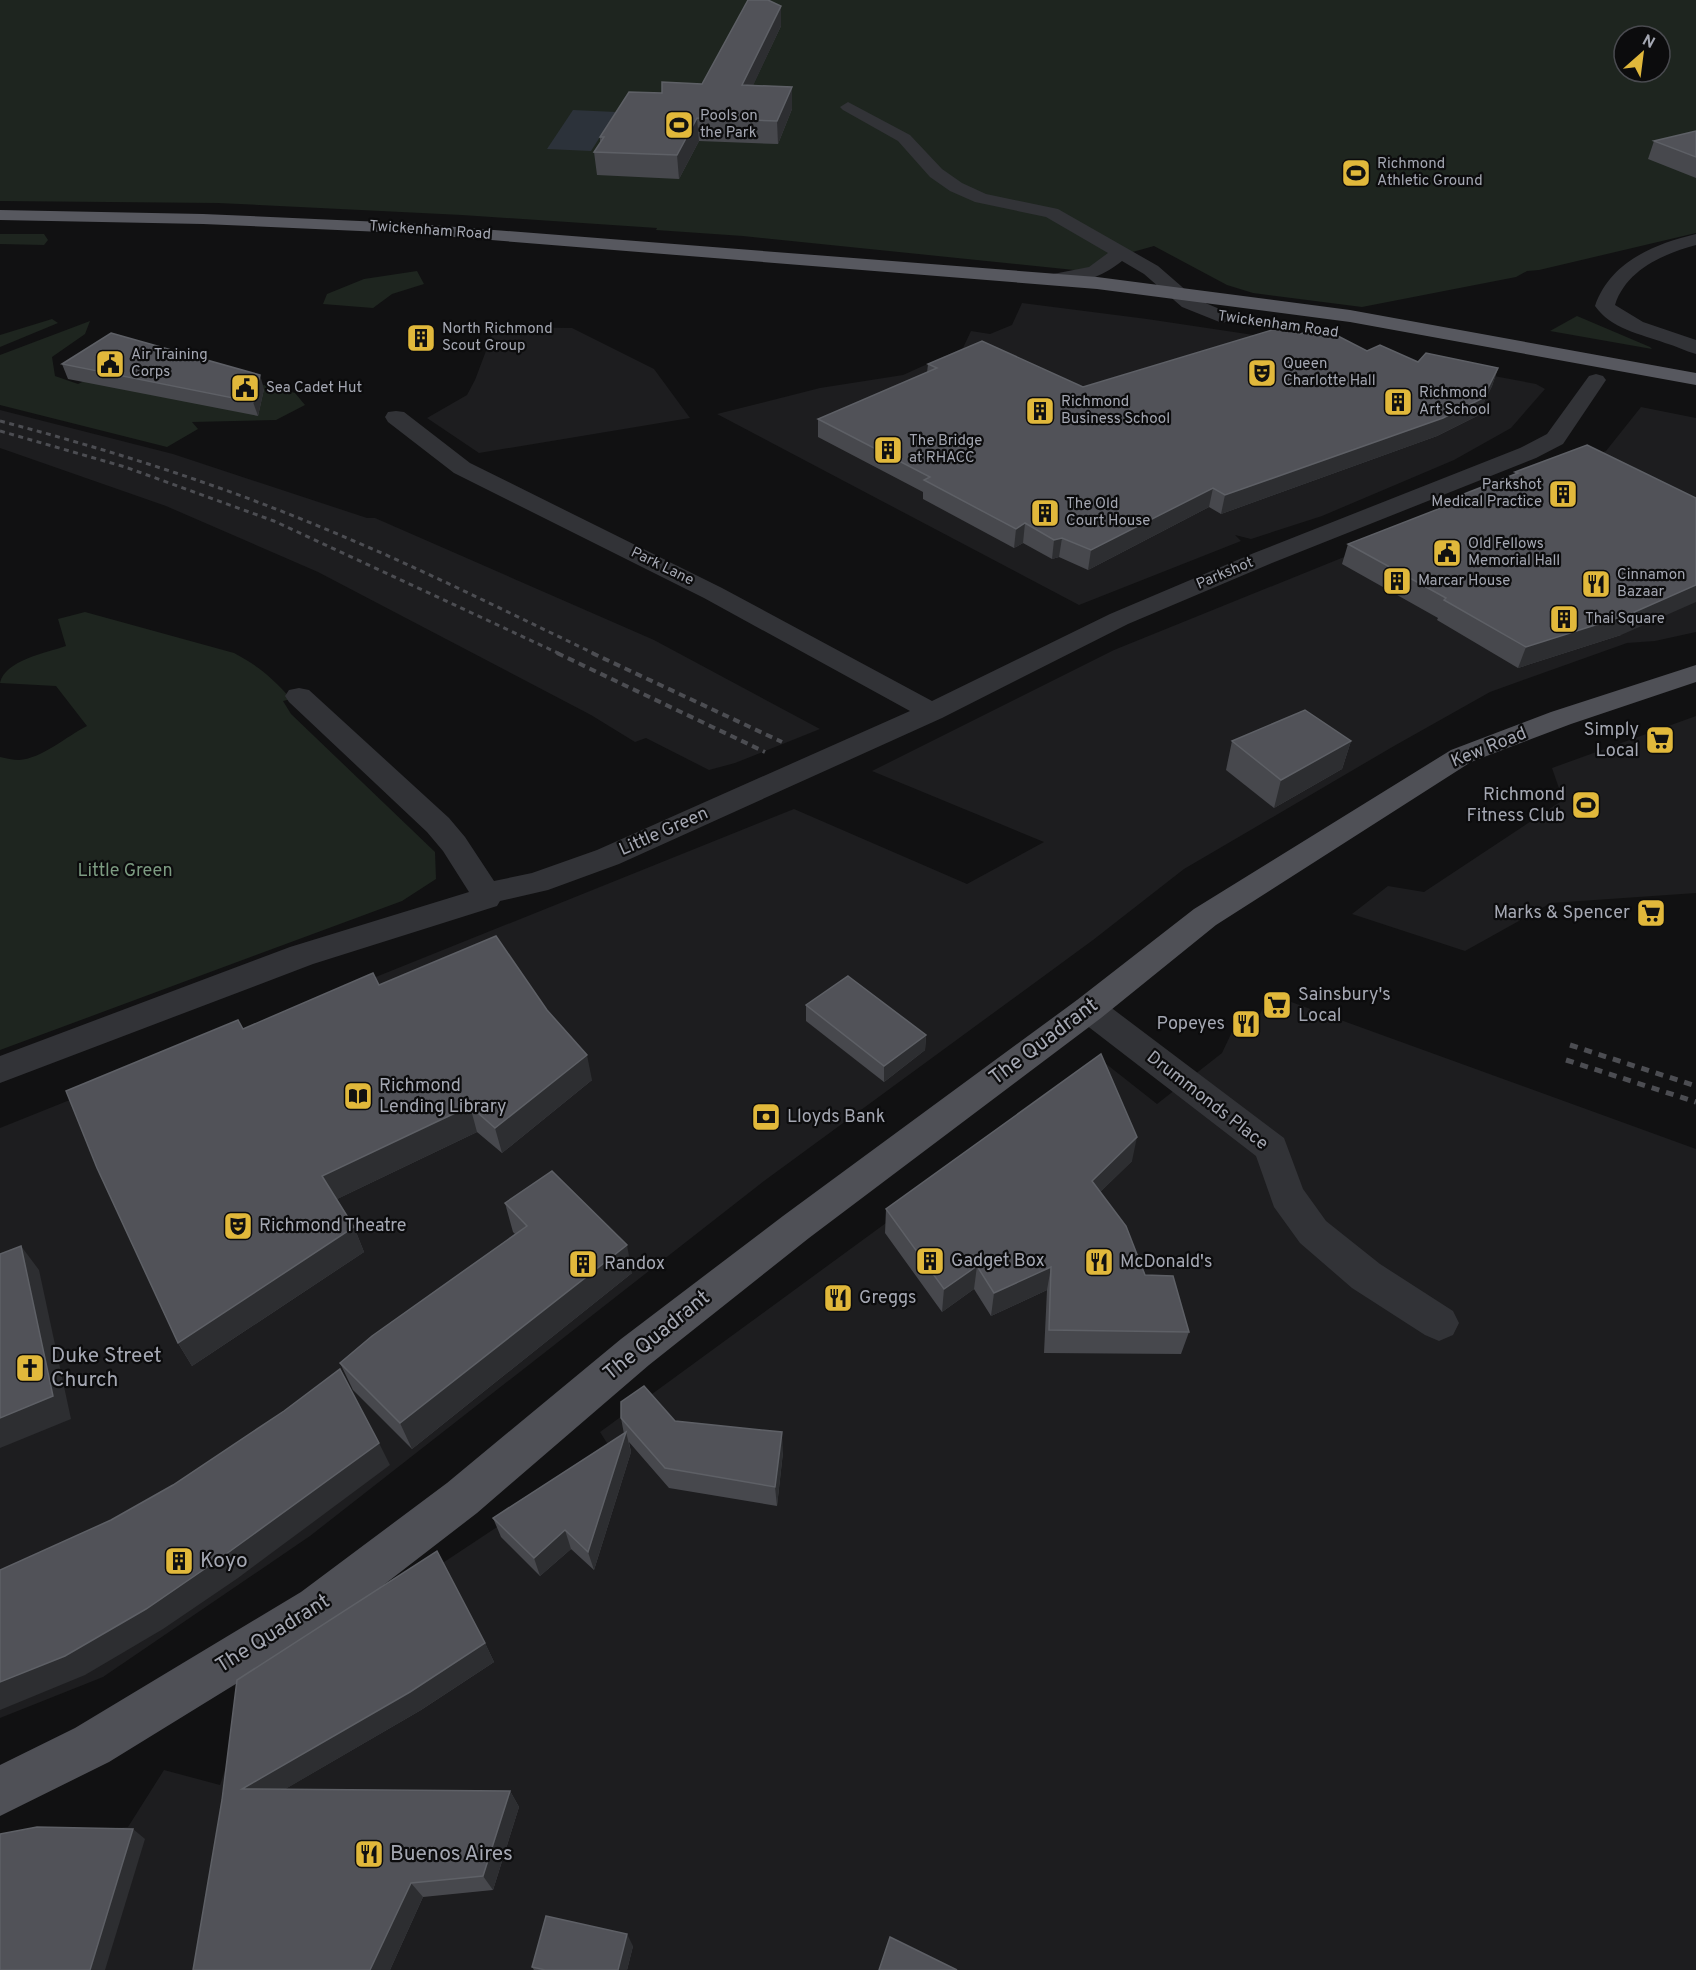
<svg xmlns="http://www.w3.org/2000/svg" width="1696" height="1970" viewBox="0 0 1696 1970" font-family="Overpass,sans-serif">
  <rect width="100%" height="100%" fill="#111112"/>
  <g fill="#1d1d1f">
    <path d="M1022,303L1147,319L1355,350L1536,384L1545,389L1511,428L1454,460L1322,516L1251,539L1235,535L1241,541L1079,605L717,414L820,388L903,375L963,348L971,331L990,334L1012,325Z"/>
    <path d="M495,327L572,328L654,369L690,418L479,453L427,418L467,395L475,380Z"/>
    <path d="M1641,407L1696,418V632L1655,641L1627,643L1490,692L1394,746L1184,869L1093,940L764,1181L310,1536L103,1677L0,1718V1128L794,809L967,884L1044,842L872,771L1114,650L1606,451Z"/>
    <path d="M0,410L173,454L367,518H375L654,640L820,729L735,763L709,770L646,738L635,742L591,715L318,572L166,506L0,448Z"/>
    <path d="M1696,716V893L1551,903L1465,951L1352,914L1388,886L1424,892L1563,800L1552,768Z"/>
    <path d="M1269,994L1696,1149V1970H0V1837L128,1827L164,1770L220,1785L252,1689L612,1451L600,1432L1105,1063L1157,1104L1222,1053L1240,1015L1257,1021Z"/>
  </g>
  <g fill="#1e251f" fill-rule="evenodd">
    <path d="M0,0H1696V233L1539,270L1527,271L1516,277L1362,307L1253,293L1227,285L1154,246L1104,260L1084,271L743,236L656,230L657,228L462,215L218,203L0,201ZM1624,36H1660V72H1624Z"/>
    <path d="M0,234H44L48,240L44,245L0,244Z"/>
    <path d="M417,271L424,284L392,294L373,308L323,304L327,294L364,279Z"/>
    <path d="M1577,316L1650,347L1652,349L1550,331Z"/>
    <path d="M52,319L58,323L0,347V335Z"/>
    <path d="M90,321L85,334L52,357L55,376L78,384L99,374L252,382L295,393L305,405L276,420L192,422L198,429L167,447L0,405V355Z"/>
    <path d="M85,612L234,653C257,665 274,679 291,699L283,701L291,714L435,852L436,879L402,901L0,1050V757C6,758 13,760 19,760C41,759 67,736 87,726L56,686L0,683C5,660 46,653 66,646L58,619Z"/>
  </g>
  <path fill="#2c323a" d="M573,110L616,112L591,151L547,149Z"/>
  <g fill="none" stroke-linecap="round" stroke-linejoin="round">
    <g fill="#323337" fill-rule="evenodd">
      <path d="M848,102L910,135L942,169L962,183L986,194L1058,209L1158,266L1196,299L1229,313L1232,317L1229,321L1222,323L1182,307L1144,274L1122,261C1104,276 1072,289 1048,283L1046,279L1048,275L1089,267L1108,253L1046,217L975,202L950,191L930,177L898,141L843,110L840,107Z"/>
      <path d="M1696,234V245C1663,254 1626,270 1615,305L1643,322L1696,340V354C1685,351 1676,346 1665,343C1641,334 1611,329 1595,306C1610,262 1654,244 1696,234Z"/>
      <path d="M1596,374L1603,376L1606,380L1563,444L1536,458L1272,563L1128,624L942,718L619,864L548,890L500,901L497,906L313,964L0,1083V1056L290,947L469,892L443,851L427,832L289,702L285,696L289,690L299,688L309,690L449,818L465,837L494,881L532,873L597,850L910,711L704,598L454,473L388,422L385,417L388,412L396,411L404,412L470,463L722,588L932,701L1110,614L1254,553L1520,448L1547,434L1589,376Z"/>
      <path d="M1089,997L1101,1000L1284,1138L1303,1189L1326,1221L1380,1264L1453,1311L1459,1323L1453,1335L1439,1341L1425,1335L1352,1288L1300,1243L1274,1207L1256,1156L1077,1018L1072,1009L1077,1000Z"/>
    </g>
    <path fill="#4f5056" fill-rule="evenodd" d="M1696,665V682L1571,724L1471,762L1216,925L1101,1018L809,1238L649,1365L477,1513L333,1624L109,1762L0,1816V1765L75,1728L301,1592L447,1483L621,1339L783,1216L1077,1000L1194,909L1451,750L1551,712Z"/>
    <path fill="#57585f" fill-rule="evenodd" d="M0,210L203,214L404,223L1097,277L1350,310L1696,373V385L1350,322L1097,289L404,233L203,224L0,220Z"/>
    <g stroke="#4c4d52" stroke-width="3" stroke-dasharray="5 4.5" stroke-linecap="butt">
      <path d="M0,421C110,450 218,484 323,528C416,566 505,611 595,654"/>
      <path d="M0,431L125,467L274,521L560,654"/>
    </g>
    <g stroke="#4c4d52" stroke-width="4" stroke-dasharray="7 5" stroke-linecap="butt">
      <path d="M557,653L765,752"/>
      <path d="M592,653L782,742"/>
    </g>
    <g stroke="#4c4d52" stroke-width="5" stroke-dasharray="8 7" stroke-linecap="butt">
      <path d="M1570,1045L1696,1086"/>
      <path d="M1566,1060L1696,1102"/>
    </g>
  </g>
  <g fill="#47484d">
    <path d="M781,6V26L753,85L792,87V109L778,144L699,141L679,179L597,175L594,152L600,143V137L662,93L702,84Z"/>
    <path d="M1696,131V178L1648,159L1654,141Z"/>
    <path d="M1300,334L1367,351L1418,362L1498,368L1492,386L1477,416L1437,436L1221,514L1209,507L1088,570L1059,557L1052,559L1023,543L1014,548L923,499V492L818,437V419L927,373L928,364L1083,387Z"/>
    <path d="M62,364L264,389L258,416L68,379Z"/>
    <path d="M1587,445L1621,635L1518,668L1437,620L1438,618L1342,564L1348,544L1439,509L1441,503L1515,474V472Z"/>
    <path d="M1232,741H1351L1342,769L1274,808L1226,770Z"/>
    <path d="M806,1005L926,1035L925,1050L884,1082L806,1021Z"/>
    <path d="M243,1029L592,1080L502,1153L477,1132L337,1199L354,1227L364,1252L192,1366L178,1343Z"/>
    <path d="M1132,1161L1100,1192L1145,1275L1189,1332L1181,1354L1044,1353L1047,1290L991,1316L974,1289L942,1312L885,1233L886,1209Z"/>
    <path d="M505,1203L632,1273L412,1449L353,1390L340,1363L515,1234L513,1232Z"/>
    <path d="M621,1418L675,1421L783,1452L777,1506L669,1488L629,1442L631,1452L594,1570L571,1549L540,1576L501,1537L493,1518L624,1434Z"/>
    <path d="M485,1643L494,1662L421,1710L285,1789L510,1791L519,1807L493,1890L423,1897L390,1970H193L222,1800Z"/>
    <path d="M633,1946L627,1970H534L532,1967Z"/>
  </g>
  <g fill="#2d2e31">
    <path d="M781,6V26L743,107L742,85Z"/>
    <path d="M792,87V109L778,144L777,121Z"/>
    <path d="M697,118L699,141L679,179L677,155Z"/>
    <path d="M1498,368L1492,386L1477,416L1437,436L1221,514L1225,495Z"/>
    <path d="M260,375L264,389L258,416L253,402Z"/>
    <path d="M1213,488L1209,507L1088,570L1091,550Z"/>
    <path d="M1025,523L1023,543L1014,548L1016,529Z"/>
    <path d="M1062,538L1059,557L1052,559L1054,540Z"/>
    <path d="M1696,585V602L1621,635L1518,668L1526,647Z"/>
    <path d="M1351,741L1342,769L1274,808L1281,780Z"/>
    <path d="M926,1035L925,1050L884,1082V1066Z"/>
    <path d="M587,1055L592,1080L502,1153L495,1128Z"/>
    <path d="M470,1106L477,1132L333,1201L322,1176Z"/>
    <path d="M1137,1137L1132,1161L1087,1205L1092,1181Z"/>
    <path d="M354,1227L364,1252L192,1366L178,1343Z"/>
    <path d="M627,1245L632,1273L412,1449L400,1423Z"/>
    <path d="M21,1246L39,1270L71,1419L0,1448V1418Z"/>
    <path d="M977,1266L974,1289L942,1312L944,1289Z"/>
    <path d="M1051,1267L1047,1290L991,1316L994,1293Z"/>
    <path d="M626,1432L631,1452L594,1570L588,1552Z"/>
    <path d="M782,1432L783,1452L777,1506L775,1487Z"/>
    <path d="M379,1443L390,1465L238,1578L163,1629L85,1675L0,1710V1682Z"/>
    <path d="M565,1530L571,1549L540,1576L534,1558Z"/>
    <path d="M485,1643L494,1662L421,1710L258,1805L242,1789Z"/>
    <path d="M510,1791L519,1807L493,1890L483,1876Z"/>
    <path d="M133,1829L145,1839L105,1970H90Z"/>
    <path d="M411,1883L423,1897L390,1970H370Z"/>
    <path d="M627,1934L633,1946L627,1970H618Z"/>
  </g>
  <g fill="#515258" stroke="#5e6066" stroke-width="1.5">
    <path d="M748,0H768L781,6L742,85L792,87L777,121L697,118L677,155L594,152L604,137H600L629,92L662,93V82L702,84Z"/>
    <path d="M1696,131V157L1654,141Z"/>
    <path d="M1285,326L1300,334L1310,331L1338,336L1367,351L1380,345L1418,362L1426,353L1498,368L1483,398L1443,418L1225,495L1213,488L1091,550L1062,538L1054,540L1025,523L1016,529L924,480L930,477L818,419L937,368L928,364L982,341L1083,387Z"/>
    <path d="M111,333L260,375L253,402L62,364Z"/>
    <path d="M1587,445L1696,498V585L1630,614L1526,647L1444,600L1446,598L1348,544L1446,506L1441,503L1518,473L1515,472Z"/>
    <path d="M1305,710L1351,741L1281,780L1232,741Z"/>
    <path d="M496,936L547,1010L587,1055L495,1128L470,1106L322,1176L354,1227L178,1343L97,1168L66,1091L238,1020L243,1029L373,973L379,985Z"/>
    <path d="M848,976L926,1035L884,1066L806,1005Z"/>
    <path d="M1101,1054L1137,1137L1092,1181L1126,1226L1145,1275L1173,1276L1189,1332L1049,1330L1051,1267L994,1293L977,1266L944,1289L886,1209Z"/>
    <path d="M552,1171L627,1245L400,1423L340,1363L372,1336L527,1226L505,1203Z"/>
    <path d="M21,1246L53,1396L0,1418V1254Z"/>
    <path d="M340,1369L379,1443L222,1557L146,1609L65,1656L0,1682V1570L111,1520L173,1485L284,1411Z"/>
    <path d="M644,1386L675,1421L782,1432L775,1487L665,1468L621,1418V1402Z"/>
    <path d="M626,1432L588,1552L565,1530L534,1558L493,1518Z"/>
    <path d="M437,1551L485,1643L410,1692L242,1789L510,1791L483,1876L411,1883L370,1970H193L222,1800L237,1680Z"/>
    <path d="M37,1827L133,1829L90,1970H0V1834Z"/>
    <path d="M546,1916L627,1934L618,1970H545L532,1967Z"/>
    <path d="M890,1937L957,1970H879Z"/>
  </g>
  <defs>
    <g id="stadium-square" transform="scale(1.5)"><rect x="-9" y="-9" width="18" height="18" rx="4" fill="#e1b83b" stroke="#0c0c0d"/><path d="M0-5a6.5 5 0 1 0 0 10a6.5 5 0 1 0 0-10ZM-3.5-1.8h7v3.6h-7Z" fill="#111"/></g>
    <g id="building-square" transform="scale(1.5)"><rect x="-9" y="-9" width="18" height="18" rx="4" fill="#e1b83b" stroke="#0c0c0d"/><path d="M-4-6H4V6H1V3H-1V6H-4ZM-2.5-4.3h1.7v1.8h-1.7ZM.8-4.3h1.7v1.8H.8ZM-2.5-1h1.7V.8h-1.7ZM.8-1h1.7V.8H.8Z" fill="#111"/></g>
    <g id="civic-square" transform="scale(1.5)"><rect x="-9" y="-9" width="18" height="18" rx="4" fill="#e1b83b" stroke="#0c0c0d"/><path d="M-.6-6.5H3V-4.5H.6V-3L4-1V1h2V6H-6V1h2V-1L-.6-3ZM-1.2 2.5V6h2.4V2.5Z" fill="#111"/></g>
    <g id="theatre-square" transform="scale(1.5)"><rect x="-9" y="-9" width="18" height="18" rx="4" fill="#e1b83b" stroke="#0c0c0d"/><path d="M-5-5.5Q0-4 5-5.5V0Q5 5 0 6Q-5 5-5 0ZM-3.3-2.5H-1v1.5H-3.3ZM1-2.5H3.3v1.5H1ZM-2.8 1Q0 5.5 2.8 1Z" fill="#111"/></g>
    <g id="restaurant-square" transform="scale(1.5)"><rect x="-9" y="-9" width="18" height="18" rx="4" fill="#e1b83b" stroke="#0c0c0d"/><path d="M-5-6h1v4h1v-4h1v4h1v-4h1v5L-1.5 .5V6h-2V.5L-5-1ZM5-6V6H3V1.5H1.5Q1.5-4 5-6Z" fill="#111"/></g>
    <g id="supermarket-square" transform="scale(1.5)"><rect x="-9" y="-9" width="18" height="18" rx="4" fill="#e1b83b" stroke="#0c0c0d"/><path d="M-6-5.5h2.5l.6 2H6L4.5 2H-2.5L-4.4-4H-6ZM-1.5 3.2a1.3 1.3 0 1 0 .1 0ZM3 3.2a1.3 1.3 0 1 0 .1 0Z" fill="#111"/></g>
    <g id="library-square" transform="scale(1.5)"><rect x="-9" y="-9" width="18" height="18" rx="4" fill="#e1b83b" stroke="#0c0c0d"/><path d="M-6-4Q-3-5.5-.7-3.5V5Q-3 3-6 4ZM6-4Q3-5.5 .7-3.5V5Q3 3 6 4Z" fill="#111"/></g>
    <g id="bank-square" transform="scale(1.5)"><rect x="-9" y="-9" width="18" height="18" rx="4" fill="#e1b83b" stroke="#0c0c0d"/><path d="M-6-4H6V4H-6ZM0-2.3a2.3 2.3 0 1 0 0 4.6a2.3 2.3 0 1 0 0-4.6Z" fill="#111"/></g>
    <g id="church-square" transform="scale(1.5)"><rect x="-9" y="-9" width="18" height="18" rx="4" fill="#e1b83b" stroke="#0c0c0d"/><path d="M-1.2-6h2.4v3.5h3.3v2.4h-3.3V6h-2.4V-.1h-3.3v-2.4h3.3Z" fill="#111"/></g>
  </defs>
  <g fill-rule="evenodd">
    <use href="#stadium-square" x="679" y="125"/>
    <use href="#stadium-square" x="1356" y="173"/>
    <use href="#building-square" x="421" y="338"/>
    <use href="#civic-square" x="110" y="364"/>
    <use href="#theatre-square" x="1262" y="373"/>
    <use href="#civic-square" x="245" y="388"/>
    <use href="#building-square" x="1398" y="402"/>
    <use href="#building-square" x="1040" y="411"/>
    <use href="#building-square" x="888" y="450"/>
    <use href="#building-square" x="1563" y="494"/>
    <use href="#building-square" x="1045" y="513"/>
    <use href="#civic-square" x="1447" y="553"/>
    <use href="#building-square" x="1397" y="581"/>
    <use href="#restaurant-square" x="1596" y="584"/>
    <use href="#building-square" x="1564" y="619"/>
    <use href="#supermarket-square" x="1660" y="740"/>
    <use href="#stadium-square" x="1586" y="805"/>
    <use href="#supermarket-square" x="1651" y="913"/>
    <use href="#supermarket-square" x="1277" y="1005"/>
    <use href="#restaurant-square" x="1246" y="1024"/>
    <use href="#library-square" x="358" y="1096"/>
    <use href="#bank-square" x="766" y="1117"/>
    <use href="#theatre-square" x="238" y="1226"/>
    <use href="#building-square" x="930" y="1261"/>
    <use href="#restaurant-square" x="1099" y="1262"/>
    <use href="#building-square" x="583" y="1264"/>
    <use href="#restaurant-square" x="838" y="1298"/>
    <use href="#church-square" x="30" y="1368"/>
    <use href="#building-square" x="179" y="1561"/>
    <use href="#restaurant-square" x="369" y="1854"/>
  </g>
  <g text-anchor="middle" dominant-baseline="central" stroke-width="4.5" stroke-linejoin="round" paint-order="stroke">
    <g font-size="15" fill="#a4a7b2" stroke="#0c0c0d" text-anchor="start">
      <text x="700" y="116">Pools on<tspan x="700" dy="17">the Park</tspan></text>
      <text x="1377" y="164">Richmond<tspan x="1377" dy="17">Athletic Ground</tspan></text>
      <text x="442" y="329">North Richmond<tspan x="442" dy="17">Scout Group</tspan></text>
      <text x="131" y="355">Air Training<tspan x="131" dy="17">Corps</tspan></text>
      <text x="1283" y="364">Queen<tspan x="1283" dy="17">Charlotte Hall</tspan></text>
      <text x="266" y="388">Sea Cadet Hut</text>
      <text x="1419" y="393">Richmond<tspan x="1419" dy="17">Art School</tspan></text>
      <text x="1061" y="402">Richmond<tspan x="1061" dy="17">Business School</tspan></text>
      <text x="909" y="441">The Bridge<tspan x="909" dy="17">at RHACC</tspan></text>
      <text x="1542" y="485" text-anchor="end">Parkshot<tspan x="1542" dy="17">Medical Practice</tspan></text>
      <text x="1066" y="504">The Old<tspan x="1066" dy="17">Court House</tspan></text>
      <text x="1468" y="544">Old Fellows<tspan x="1468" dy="17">Memorial Hall</tspan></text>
      <text x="1617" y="575">Cinnamon<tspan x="1617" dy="17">Bazaar</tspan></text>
      <text x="1418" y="581">Marcar House</text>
      <text x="1585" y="619">Thai Square</text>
    </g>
    <g font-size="15" fill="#a4a7b2" stroke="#0c0c0d">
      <text transform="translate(430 231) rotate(4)">Twickenham Road</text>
      <text transform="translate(1278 325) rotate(8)">Twickenham Road</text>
      <text transform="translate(662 567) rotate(26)">Park Lane</text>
      <text transform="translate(1225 574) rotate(-23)">Parkshot</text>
    </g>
    <g font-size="18" fill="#a4a7b2" stroke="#0c0c0d" text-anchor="start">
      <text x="1639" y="730" text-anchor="end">Simply<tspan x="1639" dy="21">Local</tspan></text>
      <text x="1565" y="795" text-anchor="end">Richmond<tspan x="1565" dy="21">Fitness Club</tspan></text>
      <text x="1630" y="913" text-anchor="end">Marks &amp; Spencer</text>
      <text x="1298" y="995">Sainsbury's<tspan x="1298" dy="21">Local</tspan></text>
      <text x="1225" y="1024" text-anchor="end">Popeyes</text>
      <text x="379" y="1086">Richmond<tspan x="379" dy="21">Lending Library</tspan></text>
      <text x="787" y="1117">Lloyds Bank</text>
      <text x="259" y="1226">Richmond Theatre</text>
      <text x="951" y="1261">Gadget Box</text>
      <text x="1120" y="1262">McDonald's</text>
      <text x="604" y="1264">Randox</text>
      <text x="859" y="1298">Greggs</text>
    </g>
    <g font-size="18" fill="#a4a7b2" stroke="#0c0c0d">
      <text transform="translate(1489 748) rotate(-22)">Kew Road</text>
      <text transform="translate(664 832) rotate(-24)">Little Green</text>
      <text transform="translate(1207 1101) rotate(38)">Drummonds Place</text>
    </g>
    <g font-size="18" fill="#7c9b81" stroke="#0c0c0d">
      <text x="125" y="871">Little Green</text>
    </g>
    <g font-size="21" fill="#a4a7b2" stroke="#0c0c0d">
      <text transform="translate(1044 1042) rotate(-37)">The Quadrant</text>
      <text transform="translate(657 1336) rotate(-39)">The Quadrant</text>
      <text transform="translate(273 1634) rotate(-32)">The Quadrant</text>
    </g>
    <g font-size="21" fill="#a4a7b2" stroke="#0c0c0d" text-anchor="start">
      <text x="51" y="1356">Duke Street<tspan x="51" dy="24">Church</tspan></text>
      <text x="200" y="1561">Koyo</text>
      <text x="390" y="1854">Buenos Aires</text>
    </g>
  </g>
  <g transform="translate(1642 54) rotate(28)"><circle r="28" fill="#0c0c0d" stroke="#494a4f" stroke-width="1.5"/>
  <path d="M0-4.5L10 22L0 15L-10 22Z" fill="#e1b83b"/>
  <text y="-9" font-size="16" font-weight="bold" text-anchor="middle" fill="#a4a7b2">N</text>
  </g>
</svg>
